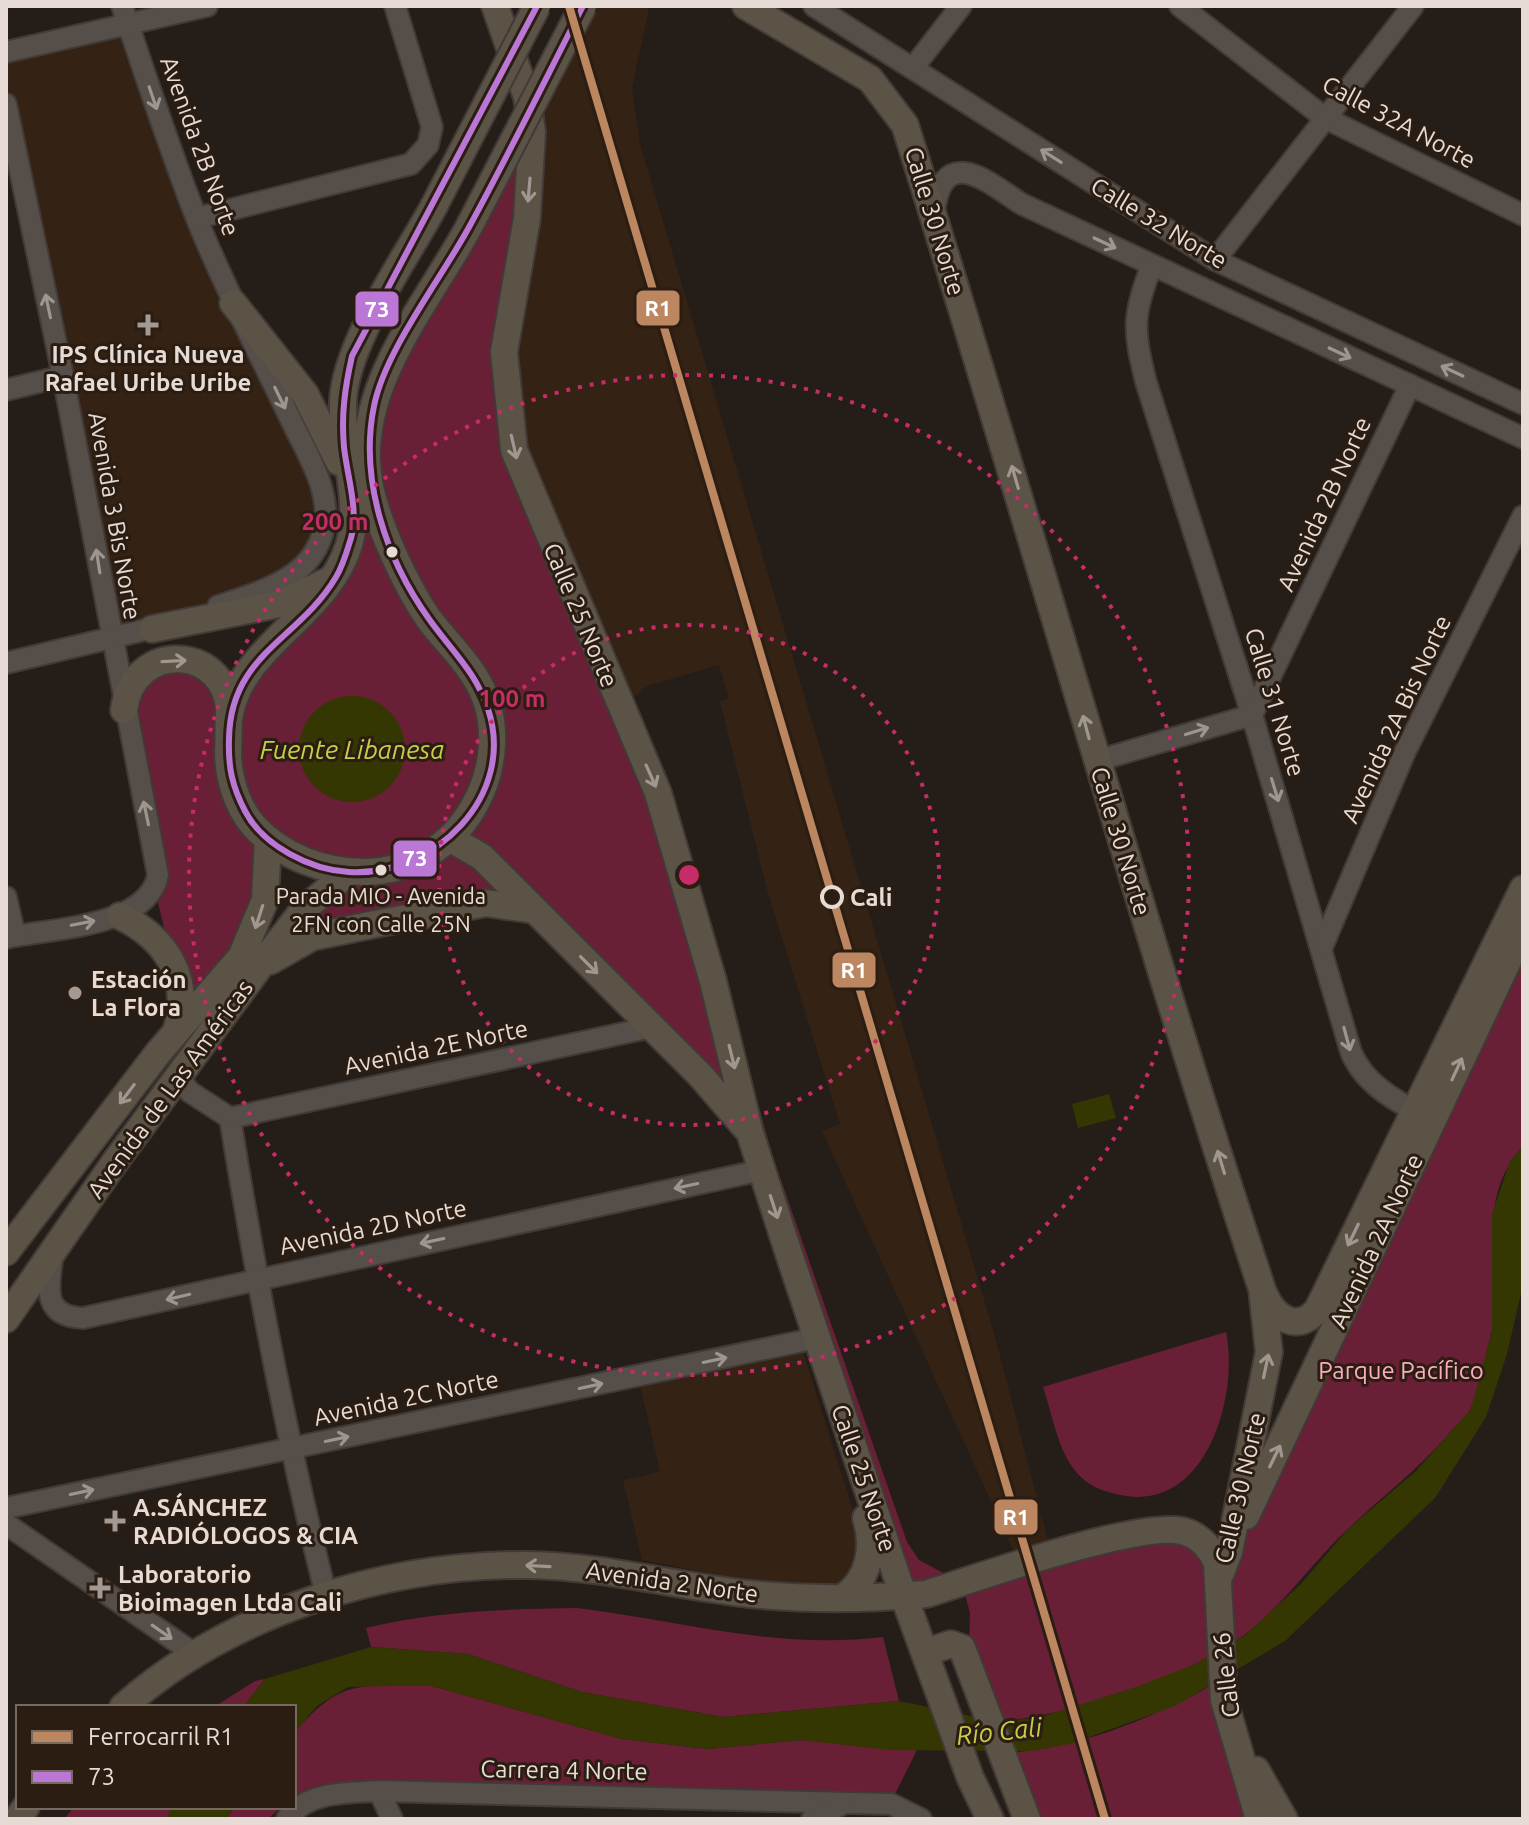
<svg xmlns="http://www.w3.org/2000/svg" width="1529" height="1825" viewBox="0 0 1529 1825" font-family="Ubuntu,sans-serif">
  <rect width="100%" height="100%" fill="#251e18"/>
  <g fill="#342214">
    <path d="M583,6L649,8L632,88L640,144L994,1333L1052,1556L1020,1565L822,1131L840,1124L768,893L720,701L729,698L719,665L647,686L634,698L619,705L506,398L532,132Z"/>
    <path d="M128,24L152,96L314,468L325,527L282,583L111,638L6,104V52Z"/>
    <path d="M800,1342L861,1536L854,1566L847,1578L834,1587H812L750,1581L642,1560L623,1480L660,1472L638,1376Z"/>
  </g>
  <g fill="#691f36">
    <path d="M530,113L506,398L698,895L773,1157L907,1542L919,1560L962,1583L1143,1531L1213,1555L1523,929V1146C1469,1206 1508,1274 1490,1338C1484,1360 1481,1388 1471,1408C1466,1418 1454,1427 1447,1436C1417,1470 1383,1496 1350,1527C1313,1561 1285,1604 1244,1635C1182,1682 1076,1712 1000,1722L969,1649L970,1613L962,1583L905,1596L750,1133L534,910L385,922L260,966L348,873L269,841L251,940L182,1004L155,890L125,701L167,660L225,691L336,577L372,514L374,402Z"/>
    <path d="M1226,1332C1239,1394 1208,1508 1126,1496C1104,1492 1087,1487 1073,1468C1057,1446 1052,1413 1043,1387Z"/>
    <path d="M577,1608C682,1621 776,1650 883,1637L899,1701L723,1717L582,1692L468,1654L371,1647L366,1628C436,1611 506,1609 577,1608Z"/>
    <path d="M265,1679L243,1707H214L255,1681Z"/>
    <path d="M1221,1680L1259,1819H1027L1006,1753C1082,1748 1156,1717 1221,1680Z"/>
    <path d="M428,1685L622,1739L708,1749L801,1740L917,1750L895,1794L379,1781L319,1785L294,1798V1733C342,1677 359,1687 428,1685Z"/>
    <path d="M74,1807H172L166,1819H64Z"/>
    <path d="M235,1807H281L268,1819H226Z"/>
  </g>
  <g fill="#353702">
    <circle cx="352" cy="749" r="53"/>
    <path d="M1109,1094L1116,1118L1078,1128L1072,1104Z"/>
    <path d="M1523,1146V1284L1507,1354L1486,1417L1435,1498L1285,1641L1175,1706L1070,1744L1032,1751L888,1750L801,1740L708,1749L622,1739L428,1685L348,1687L317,1706L294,1733V1707H243L265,1679L371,1647L468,1654L582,1692L723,1717L899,1701L1000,1722L1040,1717L1133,1688L1193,1665L1245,1635L1301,1584L1348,1529L1416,1471L1471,1409L1492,1331V1214L1510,1161Z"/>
    <path d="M172,1807H235L226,1819H166Z"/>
  </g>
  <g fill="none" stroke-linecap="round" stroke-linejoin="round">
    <g stroke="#413a37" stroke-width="24">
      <g id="minor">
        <path d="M122,6C146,77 169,148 196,217C224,287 259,353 291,420C306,452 332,491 324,528C313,579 261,591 218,606"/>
        <path d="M814,6L1215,260L1523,404"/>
        <path d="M1180,6L1325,118L1523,215"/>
        <path d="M6,52L207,6"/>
        <path d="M913,68L961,6"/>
        <path d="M6,104L63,376L158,875C148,928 50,928 6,938"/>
        <path d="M934,212C943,144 986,180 1020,203L1523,438"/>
        <path d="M197,218L411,164L428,145L432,127L395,6"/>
        <path d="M1215,260L1413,6"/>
        <path d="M1152,265C1132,315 1133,330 1146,382L1252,715L1351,1052C1364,1084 1396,1101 1425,1117"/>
        <path d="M6,390L63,376"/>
        <path d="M6,663L165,625"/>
        <path d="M1096,761L1252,715L1410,385"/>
        <path d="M6,897L15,936"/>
        <path d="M1322,947L1405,752L1523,516"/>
        <path d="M179,1078L190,1092L230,1118C256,1279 286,1437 326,1595"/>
        <path d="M230,1118L652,1027"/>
        <path d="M53,1253C49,1285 40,1316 83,1318L762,1170"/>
        <path d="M6,1508L817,1338"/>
        <path d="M6,1524L196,1655"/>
        <path d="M379,1791L392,1819"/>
        <path d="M287,1819C307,1791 347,1793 379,1791L891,1804L921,1819"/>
        <path d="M812,1819L845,1803"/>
      </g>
    </g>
    <g stroke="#413a37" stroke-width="30">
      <g id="major">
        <path d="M495,6L527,97L532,132L527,218L504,352L514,450L658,793L713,981L750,1133L788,1251L899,1583L970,1777L990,1819"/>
        <path d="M746,6L870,79L905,125C1027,512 1135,903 1262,1289L1269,1352L1229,1552L1220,1575"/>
        <path d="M433,208C404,261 345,344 343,402C341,448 362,501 349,545C326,618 239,646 229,719C228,729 229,740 228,751C228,776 236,805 253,825C281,857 326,873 367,872C405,871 441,852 463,823C495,781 504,720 473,674C460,654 442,637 428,618C406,586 378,525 370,487C350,390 428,304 470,225"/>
        <path d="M233,303L305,394L339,462"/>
        <path d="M152,629L279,604L330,580"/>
        <path d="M124,710C133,638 231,645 229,716"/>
        <path d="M451,839L482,857L701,1076L745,1127"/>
        <path d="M120,916C168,939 192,980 176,1032"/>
        <path d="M270,961L312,937L385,922L486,903L534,910"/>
        <path d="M6,1252L158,1053L241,957L265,900L268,840"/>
        <path d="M1264,1294C1274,1318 1298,1334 1318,1309L1523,889"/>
        <path d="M6,1319L115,1162L260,966L305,908L349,872"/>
        <path d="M1246,1516L1523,929"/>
        <path d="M845,1596C869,1579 875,1547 866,1518"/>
        <path d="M926,1652L951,1644L962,1648L1027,1819"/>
        <path d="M123,1707C230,1612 385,1564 527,1565C603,1566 676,1586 750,1594C808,1600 868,1599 926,1594C977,1578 1137,1521 1182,1531C1199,1535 1210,1547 1217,1563L1224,1700L1259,1819"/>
        <path d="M1256,1770L1284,1819"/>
        <path d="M17,1819L26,1807"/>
      </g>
    </g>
    <use href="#minor" stroke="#554e49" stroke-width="20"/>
    <use href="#major" stroke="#5b5346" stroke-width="26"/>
    <g stroke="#413a37" stroke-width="30" stroke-linecap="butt">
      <g id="major-bridge">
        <path d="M433,208L537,6"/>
        <path d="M470,225L583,6"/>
      </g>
    </g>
    <use href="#major-bridge" stroke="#5b5346" stroke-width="26"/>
    <g stroke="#2b1d12" stroke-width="12">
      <path id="bus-1" d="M537,6L352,356C345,387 341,415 344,447C347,476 359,510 351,538C347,551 343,566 336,577C299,640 230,654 229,739C228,767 232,786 245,811C263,846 311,870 349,872C434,877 517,796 488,709C476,672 451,650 429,619C386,559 359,479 374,406C385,351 440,280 468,229C508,156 545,80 583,6"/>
    </g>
    <use href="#bus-1" stroke="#ba77d6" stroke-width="6"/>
    <g stroke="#2b1d12" stroke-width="14">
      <path id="rail-1" d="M569,6L1105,1819"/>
    </g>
    <use href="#rail-1" stroke="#bb8660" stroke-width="8"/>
  </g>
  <defs><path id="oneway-shaft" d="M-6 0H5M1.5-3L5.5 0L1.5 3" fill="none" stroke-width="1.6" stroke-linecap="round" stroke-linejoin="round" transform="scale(2)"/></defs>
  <g stroke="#9e958f">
    <use href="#oneway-shaft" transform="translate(153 98) rotate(71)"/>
    <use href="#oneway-shaft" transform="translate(1051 156) rotate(-148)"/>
    <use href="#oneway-shaft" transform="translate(1105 243) rotate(25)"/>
    <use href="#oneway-shaft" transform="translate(48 306) rotate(-102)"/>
    <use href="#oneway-shaft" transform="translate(1340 353) rotate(25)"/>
    <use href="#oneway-shaft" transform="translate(1452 371) rotate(-155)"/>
    <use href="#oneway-shaft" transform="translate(280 398) rotate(64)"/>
    <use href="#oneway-shaft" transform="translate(98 561) rotate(-99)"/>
    <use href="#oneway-shaft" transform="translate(1197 731) rotate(-17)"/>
    <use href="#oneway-shaft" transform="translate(1275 790) rotate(73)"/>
    <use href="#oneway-shaft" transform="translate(146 813) rotate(-102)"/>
    <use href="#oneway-shaft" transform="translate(83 923) rotate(-11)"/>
    <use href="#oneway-shaft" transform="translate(1347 1039) rotate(75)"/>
    <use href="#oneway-shaft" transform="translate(686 1186) rotate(168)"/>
    <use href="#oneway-shaft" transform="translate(432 1241) rotate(168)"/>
    <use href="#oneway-shaft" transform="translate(178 1297) rotate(167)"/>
    <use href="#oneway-shaft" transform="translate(715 1360) rotate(-12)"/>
    <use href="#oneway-shaft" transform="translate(591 1386) rotate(-12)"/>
    <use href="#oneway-shaft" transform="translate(337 1439) rotate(-12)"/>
    <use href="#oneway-shaft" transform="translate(82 1492) rotate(-12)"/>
    <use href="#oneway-shaft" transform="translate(162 1632) rotate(35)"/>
  </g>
  <g stroke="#a0988e">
    <use href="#oneway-shaft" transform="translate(529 190) rotate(95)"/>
    <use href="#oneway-shaft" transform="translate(514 447) rotate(77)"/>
    <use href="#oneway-shaft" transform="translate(1015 477) rotate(-106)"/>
    <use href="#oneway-shaft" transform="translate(174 661) rotate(-3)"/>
    <use href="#oneway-shaft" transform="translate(1086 727) rotate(-105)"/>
    <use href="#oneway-shaft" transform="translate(651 776) rotate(66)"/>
    <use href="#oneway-shaft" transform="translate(259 917) rotate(108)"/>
    <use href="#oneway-shaft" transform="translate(589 965) rotate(45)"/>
    <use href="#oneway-shaft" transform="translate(732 1057) rotate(76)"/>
    <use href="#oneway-shaft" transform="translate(1457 1069) rotate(-65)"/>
    <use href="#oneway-shaft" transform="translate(127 1094) rotate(127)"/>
    <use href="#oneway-shaft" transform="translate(1221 1162) rotate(-107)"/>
    <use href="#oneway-shaft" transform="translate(774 1207) rotate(72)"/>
    <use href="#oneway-shaft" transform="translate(1353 1235) rotate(116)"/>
    <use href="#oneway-shaft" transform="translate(1266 1366) rotate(-78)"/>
    <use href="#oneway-shaft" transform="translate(1275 1456) rotate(-64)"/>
    <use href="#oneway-shaft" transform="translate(538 1566) rotate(-177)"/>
  </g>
  <g fill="none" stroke="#c62c67" stroke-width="4" stroke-dasharray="4 8">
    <circle cx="689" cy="875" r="250"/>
    <circle cx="689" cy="875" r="500"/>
  </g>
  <g fill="#a29a93" stroke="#2b1d12" stroke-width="3">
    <path d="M144 313h8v8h8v8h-8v8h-8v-8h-8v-8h8z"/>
    <circle cx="75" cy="993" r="8"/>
    <path d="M111 1509h8v8h8v8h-8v8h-8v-8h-8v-8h8z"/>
    <path d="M96 1576h8v8h8v8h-8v8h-8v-8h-8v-8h8z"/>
  </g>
  <g fill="#e6dcd5" stroke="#2b1d12" stroke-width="3">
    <circle cx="392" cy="552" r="7"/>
    <circle cx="381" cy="870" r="7"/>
  </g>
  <circle fill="#2b1d12" stroke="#e6dcd5" stroke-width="4" cx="832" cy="897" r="10"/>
  <g text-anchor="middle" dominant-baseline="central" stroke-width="6" stroke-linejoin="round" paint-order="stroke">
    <g font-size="22" fill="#e6dcd5" stroke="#2b1d12">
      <text x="381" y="895">Parada MIO - Avenida<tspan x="381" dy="28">2FN con Calle 25N</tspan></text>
    </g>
    <g font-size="24" fill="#e6dcd5" stroke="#2b1d12">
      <text transform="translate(1399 122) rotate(28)">Calle 32A Norte</text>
      <text transform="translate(200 146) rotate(70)">Avenida 2B Norte</text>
      <text transform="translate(935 221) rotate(73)">Calle 30 Norte</text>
      <text transform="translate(1159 223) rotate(31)">Calle 32 Norte</text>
      <text transform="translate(1324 504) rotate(-65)">Avenida 2B Norte</text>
      <text transform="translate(115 516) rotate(80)">Avenida 3 Bis Norte</text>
      <text transform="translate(581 615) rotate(67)">Calle 25 Norte</text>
      <text transform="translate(1275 702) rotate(73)">Calle 31 Norte</text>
      <text transform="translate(1396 719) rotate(-65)">Avenida 2A Bis Norte</text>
      <text transform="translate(1121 841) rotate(73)">Calle 30 Norte</text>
      <text transform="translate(436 1047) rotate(-12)">Avenida 2E Norte</text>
      <text transform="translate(170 1089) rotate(-54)">Avenida de Las Américas</text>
      <text transform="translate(373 1227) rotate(-12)">Avenida 2D Norte</text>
      <text transform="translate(1376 1241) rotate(-65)">Avenida 2A Norte</text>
      <text transform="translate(406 1398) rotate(-12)">Avenida 2C Norte</text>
      <text transform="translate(864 1478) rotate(71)">Calle 25 Norte</text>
      <text transform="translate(1240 1488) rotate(-77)">Calle 30 Norte</text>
      <text transform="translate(672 1582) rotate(8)">Avenida 2 Norte</text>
      <text transform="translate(1226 1675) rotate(-97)">Calle 26</text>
      <text transform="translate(564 1770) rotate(1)">Carrera 4 Norte</text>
    </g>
    <g font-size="24" font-weight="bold" fill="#e6dcd5" stroke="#2b1d12" text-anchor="start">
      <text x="148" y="354" text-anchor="middle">IPS Clínica Nueva<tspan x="148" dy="28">Rafael Uribe Uribe</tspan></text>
      <text x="91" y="979">Estación<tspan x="91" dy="28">La Flora</tspan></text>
      <text x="133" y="1507">A.SÁNCHEZ<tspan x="133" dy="28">RADIÓLOGOS &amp; CIA</tspan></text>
      <text x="118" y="1574">Laboratorio<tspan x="118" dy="28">Bioimagen Ltda Cali</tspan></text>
    </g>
    <g font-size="24" font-weight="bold" fill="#e6dcd5" stroke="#2b1d12" text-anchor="start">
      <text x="850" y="897">Cali</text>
    </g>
    <g font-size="24" fill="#f9adbe" stroke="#2b1d12">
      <text x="1401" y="1370">Parque Pacífico</text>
    </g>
    <g font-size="26" font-style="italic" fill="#c7ce48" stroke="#2b1d12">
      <text x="352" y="749">Fuente Libanesa</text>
      <text transform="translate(999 1731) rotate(-6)">Río Cali</text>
    </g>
  </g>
  <circle cx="689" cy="875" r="12" fill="#c62c67" stroke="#2b1d12" stroke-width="4"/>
  <g font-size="24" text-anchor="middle" font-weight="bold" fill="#c62c67" stroke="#2b1d12" stroke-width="6" stroke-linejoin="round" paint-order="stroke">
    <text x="335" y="530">200 m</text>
    <text x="512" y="707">100 m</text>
  </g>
  <g stroke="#2b1d12" stroke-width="3">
    <rect x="635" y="289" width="46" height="38" rx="8" fill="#bb8660"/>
    <rect x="354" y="290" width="46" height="38" rx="8" fill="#ba77d6"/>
    <rect x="392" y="839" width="46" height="39" rx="8" fill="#ba77d6"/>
    <rect x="831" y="951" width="46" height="38" rx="8" fill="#bb8660"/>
    <rect x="993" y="1498" width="46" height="38" rx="8" fill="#bb8660"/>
  </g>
  <g font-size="22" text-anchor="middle" font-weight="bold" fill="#fff">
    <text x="658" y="316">R1</text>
    <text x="377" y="317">73</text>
    <text x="415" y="866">73</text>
    <text x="854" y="978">R1</text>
    <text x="1016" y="1525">R1</text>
  </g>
  <rect width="1529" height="1825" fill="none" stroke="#e6dcd5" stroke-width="16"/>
  <rect x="16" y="1705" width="280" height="104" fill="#2b1d12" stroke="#766960" stroke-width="2"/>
  <rect x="32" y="1731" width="40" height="12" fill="#bb8660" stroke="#766960" stroke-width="2"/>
  <text x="88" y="1745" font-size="24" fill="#e6dcd5">Ferrocarril R1</text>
  <rect x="32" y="1771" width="40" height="12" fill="#ba77d6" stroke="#766960" stroke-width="2"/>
  <text x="88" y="1785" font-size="24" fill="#e6dcd5">73</text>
</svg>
